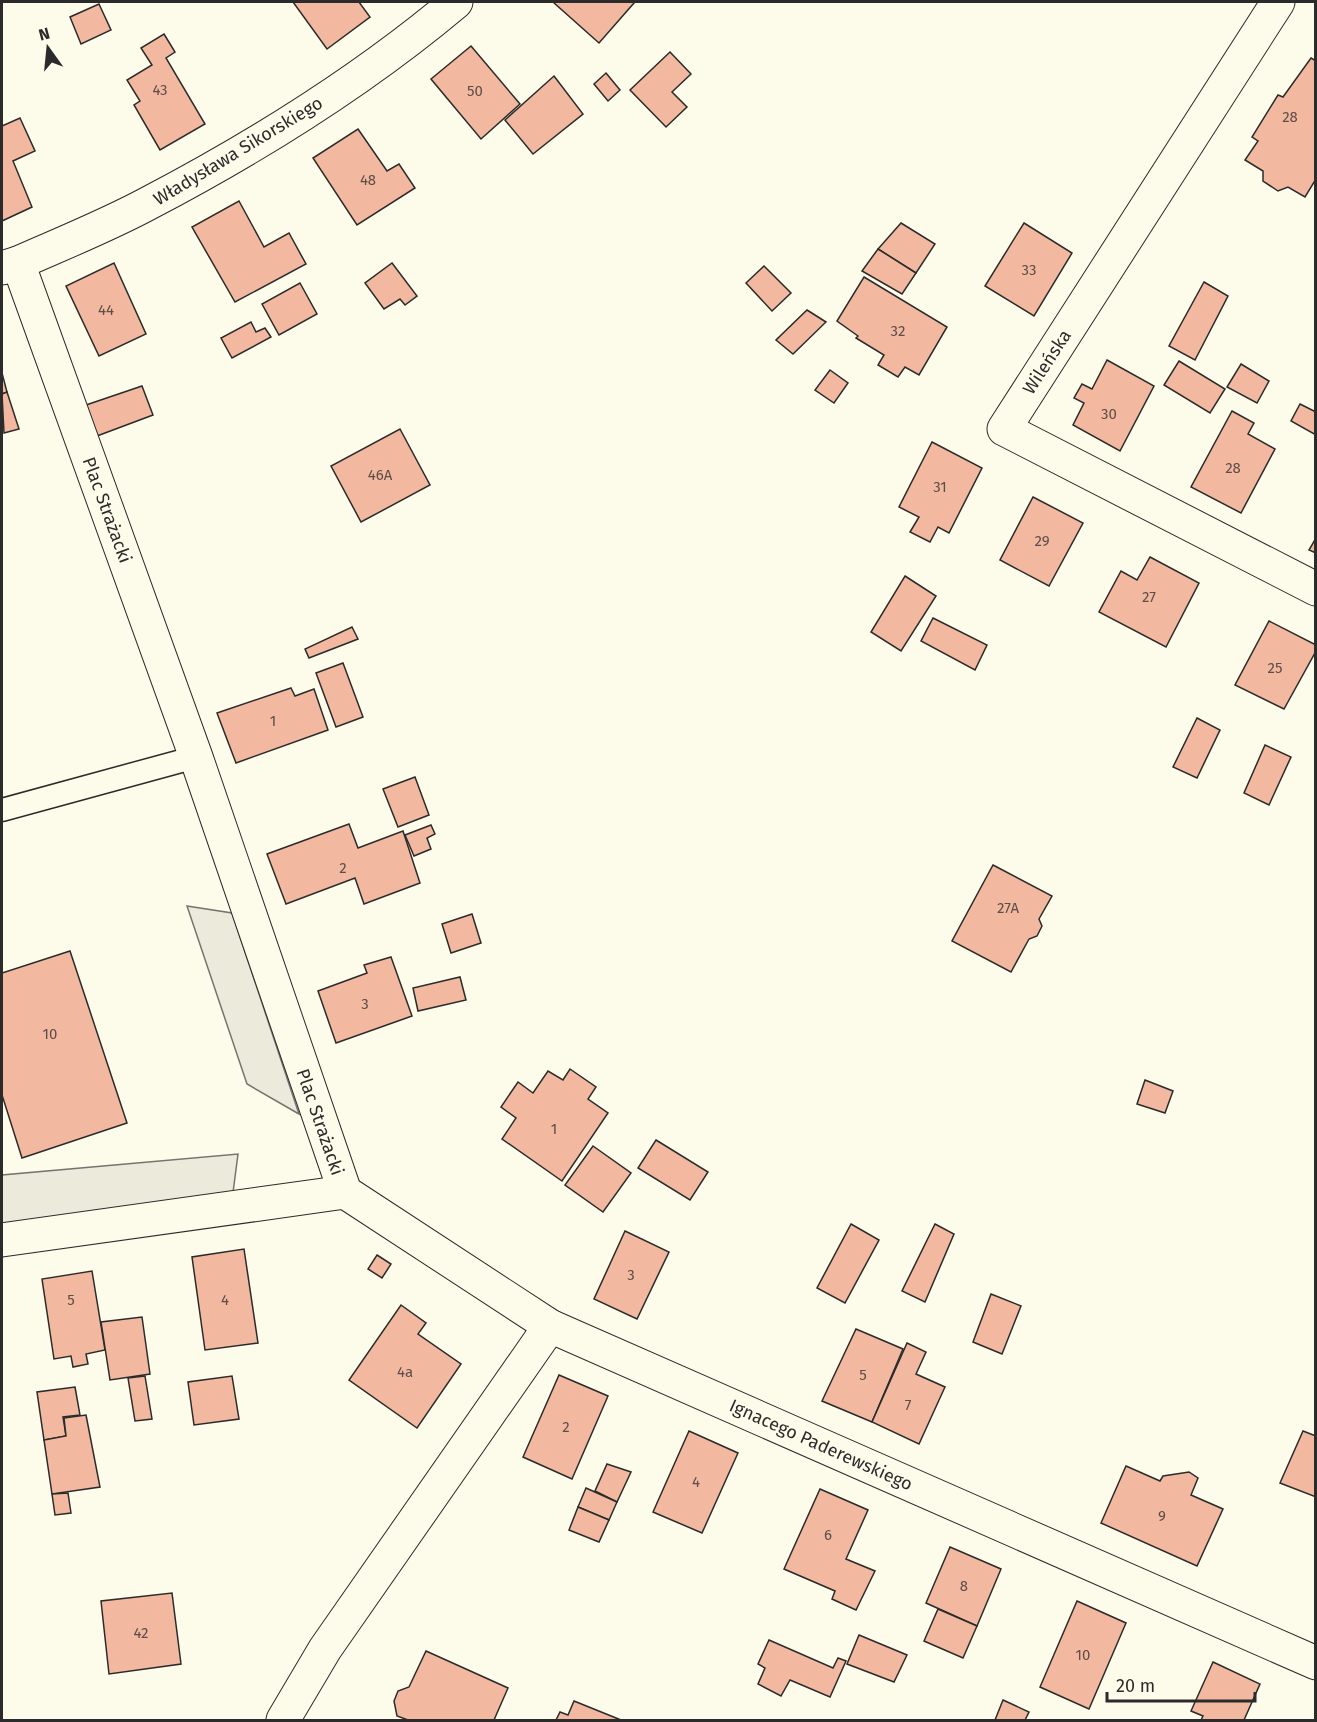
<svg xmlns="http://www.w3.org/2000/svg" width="1317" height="1722" viewBox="0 0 1317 1722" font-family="'Fira Sans',sans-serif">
  <rect width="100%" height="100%" fill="#fdfbea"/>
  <g fill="#eceadb" stroke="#74746e" stroke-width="1.5">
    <path d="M187,906L232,913L299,1114L247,1084Z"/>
    <path d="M238,1154L231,1208L2,1230V1175Z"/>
  </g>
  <g fill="#f2b8a0" stroke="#2b2b2b" stroke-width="1.5">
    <path d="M293,2H359L370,17L327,49Z"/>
    <path d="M553,2H633L634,3L599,43Z"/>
    <path d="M99,4L111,30L81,44L70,17Z"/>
    <path d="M164,34L175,52L166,58L205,124L160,150L134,105L140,101L127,80L152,65L141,48Z"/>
    <path d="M471,46L520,104L481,139L431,79Z"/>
    <path d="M670,52L691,74L672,92L687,107L666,127L630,90Z"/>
    <path d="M1311,58L1316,61V179L1305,197L1288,187L1278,191L1263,181V171L1245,160L1258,141L1252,137L1278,95L1283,97Z"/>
    <path d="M606,73L620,90L608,101L594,84Z"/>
    <path d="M554,76L583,114L533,154L505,120Z"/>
    <path d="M20,118L35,151L13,161L32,207L2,221V126Z"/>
    <path d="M358,129L387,171L399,164L415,188L357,225L313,158Z"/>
    <path d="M239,201L264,247L289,233L306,264L235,302L192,227Z"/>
    <path d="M901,223L935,244L916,273L878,249Z"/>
    <path d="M1024,223L1072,253L1034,316L985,286Z"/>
    <path d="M878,249L916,273L902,294L862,271Z"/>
    <path d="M114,263L146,334L99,356L66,286Z"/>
    <path d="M392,263L417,296L405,305L400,299L384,309L365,283Z"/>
    <path d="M764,266L791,293L772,311L746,283Z"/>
    <path d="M864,277L947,327L919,375L905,367L898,377L878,365L884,355L856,338L858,336L837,321Z"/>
    <path d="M1204,282L1228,296L1195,360L1169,346Z"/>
    <path d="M300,283L317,314L279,335L262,304Z"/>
    <path d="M807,310L826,322L793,354L776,340Z"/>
    <path d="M251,322L256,332L265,328L271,337L232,358L221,338Z"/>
    <path d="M1107,360L1154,386L1120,451L1073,425L1084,403L1074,398L1082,384L1092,389Z"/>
    <path d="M1179,361L1225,389L1210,413L1164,385Z"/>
    <path d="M1241,364L1269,381L1257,403L1227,387Z"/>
    <path d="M830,370L848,383L834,403L815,390Z"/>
    <path d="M2,373L7,392L2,394Z"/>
    <path d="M142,386L153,415L97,436L86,405Z"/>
    <path d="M7,392L19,429L4,433L2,394Z"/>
    <path d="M1300,404L1316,412V435L1291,421Z"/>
    <path d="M1232,411L1254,423L1248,434L1275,449L1241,513L1191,487Z"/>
    <path d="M400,429L430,485L361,522L331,466Z"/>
    <path d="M932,442L982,468L949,533L938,527L930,542L910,532L919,517L899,507Z"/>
    <path d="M1033,497L1083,523L1049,586L1000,560Z"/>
    <path d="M1316,538V553L1309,550Z"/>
    <path d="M1150,557L1199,583L1166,647L1099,612L1121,571L1137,580Z"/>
    <path d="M905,576L936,596L901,651L871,632Z"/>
    <path d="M933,618L987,645L975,670L921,641Z"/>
    <path d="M1269,621L1316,645V651L1284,709L1235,685Z"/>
    <path d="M352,627L358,639L309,658L305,649Z"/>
    <path d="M343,663L363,717L336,727L316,673Z"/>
    <path d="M291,688L295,696L314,689L328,730L236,763L217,713Z"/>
    <path d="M1197,718L1220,730L1197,778L1173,767Z"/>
    <path d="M1265,745L1291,757L1269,805L1244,793Z"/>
    <path d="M415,777L429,815L398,827L383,789Z"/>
    <path d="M349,824L358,848L403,831L420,883L364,904L355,878L286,904L267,854Z"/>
    <path d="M431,825L435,834L427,838L431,849L414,856L405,835Z"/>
    <path d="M993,865L1052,896L1039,919L1042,926L1037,936L1029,939L1011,972L952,941Z"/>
    <path d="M472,914L481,943L451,953L442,924Z"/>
    <path d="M70,951L127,1123L22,1158L2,1095V973Z"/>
    <path d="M391,957L412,1016L336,1043L318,991L367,973L364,965Z"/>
    <path d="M460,977L466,1000L418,1011L413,988Z"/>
    <path d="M570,1069L596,1087L588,1099L608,1113L562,1181L502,1139L516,1118L501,1107L518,1082L533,1093L548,1071L563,1080Z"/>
    <path d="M1145,1080L1173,1091L1165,1113L1137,1104Z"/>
    <path d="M656,1140L708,1172L690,1200L638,1168Z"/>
    <path d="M593,1146L631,1173L603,1212L565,1185Z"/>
    <path d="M851,1224L879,1240L845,1303L817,1288Z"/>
    <path d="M935,1224L954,1234L925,1302L902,1291Z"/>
    <path d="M625,1231L669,1252L637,1319L594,1299Z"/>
    <path d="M244,1249L258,1343L205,1350L192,1257Z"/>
    <path d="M377,1255L391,1264L382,1278L368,1269Z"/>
    <path d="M92,1271L105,1350L86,1354L88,1364L73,1367L71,1356L54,1359L42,1279Z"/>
    <path d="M991,1294L1021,1306L1002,1354L973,1342Z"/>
    <path d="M401,1305L426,1323L418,1334L461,1364L417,1428L349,1380Z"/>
    <path d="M142,1317L150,1374L110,1380L101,1322Z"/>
    <path d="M856,1329L903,1349L872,1422L822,1401Z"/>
    <path d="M907,1343L926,1352L916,1374L945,1387L919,1444L872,1422Z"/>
    <path d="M559,1375L608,1396L572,1479L523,1457Z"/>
    <path d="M145,1376L152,1419L135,1421L128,1378Z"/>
    <path d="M232,1376L239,1419L194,1425L188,1382Z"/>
    <path d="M75,1387L80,1415L63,1417L66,1436L44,1440L37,1392Z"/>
    <path d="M86,1415L100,1487L52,1494L44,1440L66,1436L64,1418Z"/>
    <path d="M689,1431L738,1453L702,1533L653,1512Z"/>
    <path d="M1303,1431L1316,1436V1497L1280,1483Z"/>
    <path d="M607,1464L631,1472L617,1502L595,1491Z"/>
    <path d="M1126,1466L1160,1481L1163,1476L1189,1472L1198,1478L1191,1495L1223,1509L1197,1566L1101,1523Z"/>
    <path d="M586,1488L617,1502L609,1520L578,1507Z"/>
    <path d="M820,1489L868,1510L846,1559L875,1571L856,1610L832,1599L835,1591L784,1569Z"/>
    <path d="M68,1493L71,1513L55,1515L52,1494Z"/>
    <path d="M578,1507L609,1520L599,1542L569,1530Z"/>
    <path d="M950,1547L1001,1569L977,1626L926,1603Z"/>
    <path d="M172,1593L181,1664L109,1674L101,1601Z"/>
    <path d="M1077,1601L1126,1623L1089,1709L1040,1687Z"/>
    <path d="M938,1609L977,1626L963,1658L924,1641Z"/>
    <path d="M859,1635L907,1655L894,1682L847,1664Z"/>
    <path d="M769,1640L833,1668L838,1658L846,1661L830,1697L790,1680L781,1696L758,1684L765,1668L758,1664Z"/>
    <path d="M426,1651L508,1688L494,1720H408L397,1716L394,1701L398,1691L409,1687Z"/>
    <path d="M1213,1662L1260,1684L1244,1720H1201L1203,1716L1191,1711Z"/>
    <path d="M1003,1700L1029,1712L1025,1720H995Z"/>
    <path d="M574,1701L621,1720H556L560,1712L568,1715Z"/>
  </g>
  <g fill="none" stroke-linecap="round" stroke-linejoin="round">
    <g stroke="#2b2b2b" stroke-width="25">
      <path id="lane" d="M2,810L196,757"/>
    </g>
    <g stroke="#2b2b2b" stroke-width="35">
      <g id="street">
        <path d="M1278,2L1004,429L1316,589"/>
        <path d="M18,263L196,757L345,1192"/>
        <path d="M2,268L18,263C61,244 106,226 147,204C256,147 362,81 456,2"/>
        <path d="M345,1192L550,1326L1316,1663"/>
        <path d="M2,1240L345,1192"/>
        <path d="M283,1720L325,1649L550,1326"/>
      </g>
    </g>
    <use href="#lane" stroke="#fdfbea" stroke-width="22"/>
    <use href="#street" stroke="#fdfbea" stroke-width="33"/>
  </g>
  <g text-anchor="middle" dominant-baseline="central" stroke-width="4.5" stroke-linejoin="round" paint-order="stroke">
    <g font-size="15" fill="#5d4e48">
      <text x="160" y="90">43</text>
      <text x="475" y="91">50</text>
      <text x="1290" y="117">28</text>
      <text x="368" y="180">48</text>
      <text x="1029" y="270">33</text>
      <text x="106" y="310">44</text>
      <text x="898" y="331">32</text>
      <text x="1109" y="414">30</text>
      <text x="1233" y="468">28</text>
      <text x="380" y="475">46A</text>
      <text x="940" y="487">31</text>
      <text x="1042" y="541">29</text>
      <text x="1149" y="597">27</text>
      <text x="1275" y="668">25</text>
      <text x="273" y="721">1</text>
      <text x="343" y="868">2</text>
      <text x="1008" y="908">27A</text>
      <text x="365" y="1004">3</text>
      <text x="50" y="1034">10</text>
      <text x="554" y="1129">1</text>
      <text x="631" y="1275">3</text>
      <text x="71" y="1300">5</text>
      <text x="225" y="1300">4</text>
      <text x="405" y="1372">4a</text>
      <text x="863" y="1375">5</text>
      <text x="908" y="1405">7</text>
      <text x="566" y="1427">2</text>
      <text x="696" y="1482">4</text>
      <text x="1162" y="1516">9</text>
      <text x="828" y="1535">6</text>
      <text x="964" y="1586">8</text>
      <text x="141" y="1633">42</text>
      <text x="1083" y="1655">10</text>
    </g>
    <g font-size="18" fill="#2b2b2b" stroke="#fdfbea">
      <text transform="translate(238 151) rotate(-31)">Władysława Sikorskiego</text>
      <text transform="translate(1047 362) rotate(-57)">Wileńska</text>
      <text transform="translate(107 510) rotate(70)">Plac Strażacki</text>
      <text transform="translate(320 1122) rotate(71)">Plac Strażacki</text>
      <text transform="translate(821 1445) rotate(24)">Ignacego Paderewskiego</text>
    </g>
  </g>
  <rect width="1317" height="1722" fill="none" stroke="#2b2b2b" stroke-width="6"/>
  <g transform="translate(48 48) rotate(345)" stroke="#fdfbea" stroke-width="4.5" paint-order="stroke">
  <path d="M0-4.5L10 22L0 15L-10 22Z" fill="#2b2b2b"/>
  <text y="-9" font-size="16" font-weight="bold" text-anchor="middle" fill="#2b2b2b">N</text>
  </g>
  <path d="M1107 1692v9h148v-9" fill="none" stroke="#2b2b2b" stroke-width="3"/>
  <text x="1116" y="1692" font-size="18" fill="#2b2b2b" stroke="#fdfbea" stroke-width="4.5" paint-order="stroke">20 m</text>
</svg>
